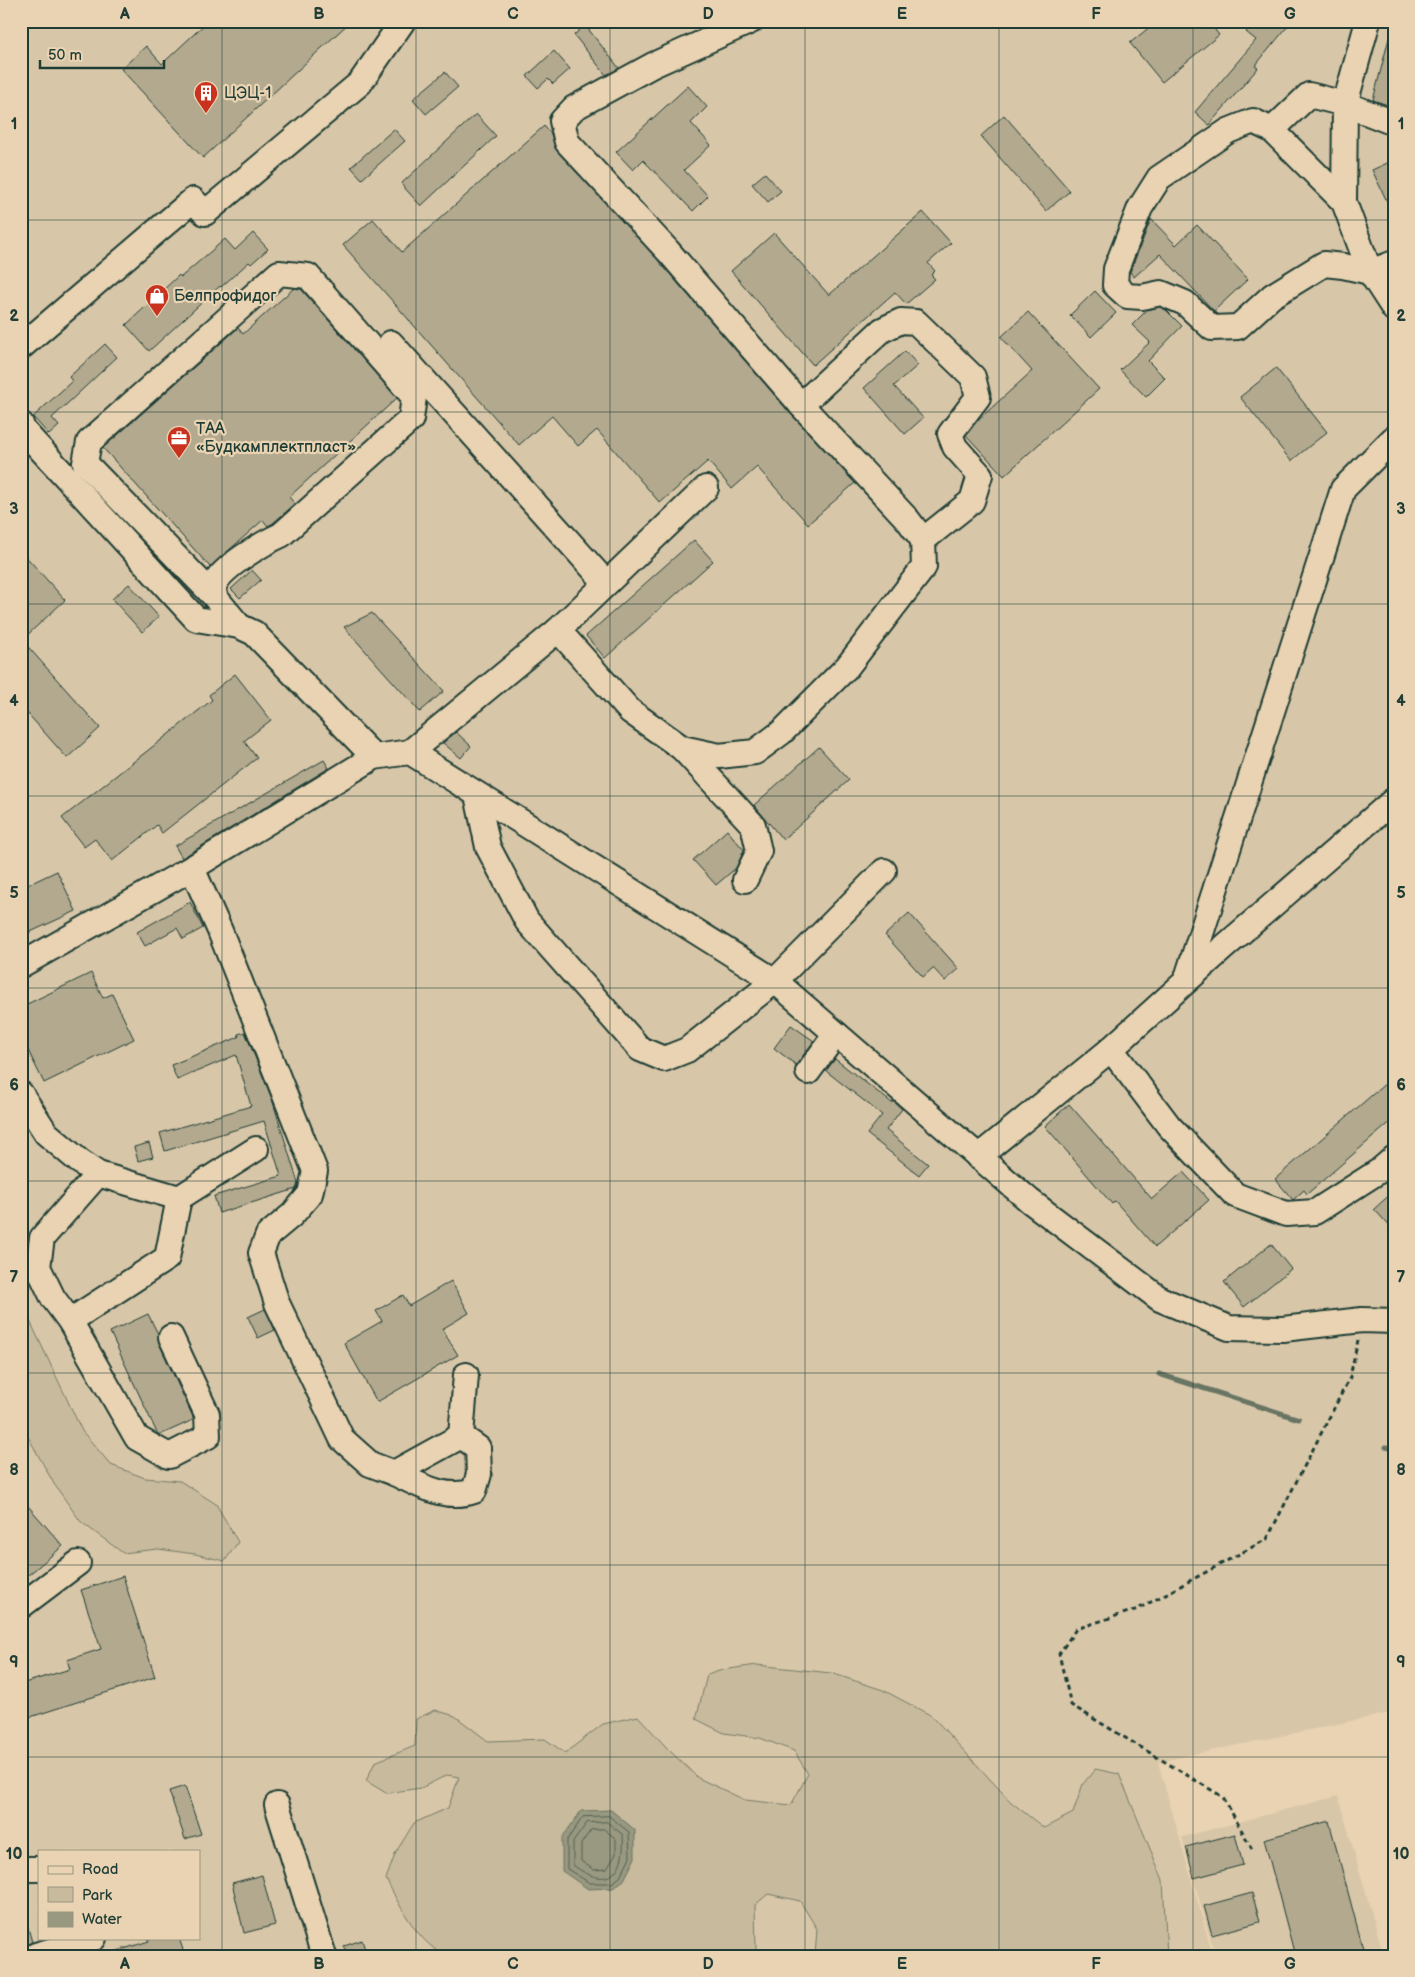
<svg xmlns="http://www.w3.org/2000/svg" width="1415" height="1977" viewBox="0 0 1415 1977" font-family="'Balsamiq Sans',sans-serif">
  <rect width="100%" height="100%" fill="#e9d3b2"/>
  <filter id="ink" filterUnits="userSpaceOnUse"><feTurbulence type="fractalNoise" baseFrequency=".02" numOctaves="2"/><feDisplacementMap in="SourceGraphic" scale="10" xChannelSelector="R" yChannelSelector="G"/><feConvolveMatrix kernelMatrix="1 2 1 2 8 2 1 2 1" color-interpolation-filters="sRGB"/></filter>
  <g filter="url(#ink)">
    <g fill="#d8c6a8" fill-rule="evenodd">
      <path d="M21,21H1394V1712L1158,1762L1213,1956H21ZM39,1851H199V1938H39Z"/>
      <path d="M1338,1796L1384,1956H1215L1182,1837Z"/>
    </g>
    <g fill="#c8ba9d" stroke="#747c68">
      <path d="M21,1302L82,1431L111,1465L145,1478L180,1481L216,1504L238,1542L225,1561L195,1554L158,1549L123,1553L81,1522L54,1484L21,1424Z"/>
      <path d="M757,1665L831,1673L883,1690L932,1716L1011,1802L1044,1828L1073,1813L1083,1784L1095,1769L1119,1774L1163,1880L1167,1956H815L817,1929L800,1901L768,1894L755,1905L756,1950L751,1956H446C417,1942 400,1906 386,1879L396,1852L414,1823L448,1808L459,1777L447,1775L421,1788L386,1793L366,1781L375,1762L415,1746L416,1719L435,1710L455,1716L488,1741L545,1739L565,1753L603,1724L638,1716L668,1749L698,1778L745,1800L791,1805L808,1774L794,1751L760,1738L724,1733L696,1719L707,1675L722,1670Z"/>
    </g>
    <path fill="#999880" stroke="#687462" d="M611,1810L635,1830V1858L624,1880L613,1888L588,1889L562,1871V1838L581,1811Z"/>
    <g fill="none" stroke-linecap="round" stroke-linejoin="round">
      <g stroke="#506152" stroke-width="1">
        <path d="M609,1816L629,1832L630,1857L620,1877L612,1883H590L567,1869V1840L583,1817Z"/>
        <path d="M607,1822L623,1835C626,1874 607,1891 573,1865V1842L587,1823Z"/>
        <path d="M604,1829L616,1839V1854L607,1869L594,1870L581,1861V1844L591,1830Z"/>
      </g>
      <g stroke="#687462" stroke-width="5">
        <path d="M1159,1374L1299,1419"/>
        <path d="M1386,1447L1394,1449"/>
      </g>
    </g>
    <g fill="#b2a98f" stroke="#1f3d34">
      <path d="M208,21H351L203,158L121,69L146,46L162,64Z"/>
      <path d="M1157,21H1208L1219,35L1162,82L1130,43Z"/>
      <path d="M1255,21H1292L1255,66L1258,68L1209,125L1195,112L1256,40L1246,32Z"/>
      <path d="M585,25L619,68L618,69L606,75L574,35Z"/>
      <path d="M1389,38L1394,39V107L1373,100Z"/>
      <path d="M554,51L570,69L553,84L548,79L538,88L527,76Z"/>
      <path d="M445,72L458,87L426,114L413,99Z"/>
      <path d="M688,86L707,107L691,123L711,145L684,170L708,196L693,211L643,160L633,170L616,152Z"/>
      <path d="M476,114L496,136L421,206L401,184Z"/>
      <path d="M1004,115L1070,191L1046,211L981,136Z"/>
      <path d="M544,126L551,134L557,151L658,260L791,414L855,483L808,524L757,467L732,489L708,461L660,503L597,430L578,446L552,416L519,445L343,245L373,219L402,252Z"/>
      <path d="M394,129L405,141L362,179L351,167Z"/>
      <path d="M1394,160V216L1372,170Z"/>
      <path d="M765,173L781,191L768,202L752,184Z"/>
      <path d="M923,212L951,243L928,263L935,271L931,275L935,279L906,304L895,292L813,365L731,271L774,233L829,295Z"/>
      <path d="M1151,219L1176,245L1197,225L1248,279L1214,311L1160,254L1134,277L1130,272Z"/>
      <path d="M253,233L268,249L251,264L249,262L221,287L220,286L149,351L126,325L179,275L181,277L225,239L235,250Z"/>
      <path d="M294,288L301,289L397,398L289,497L295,504L273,523L268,526L263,520L210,567L103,448L238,328L243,334Z"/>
      <path d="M1095,291L1116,313L1091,337L1070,315Z"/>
      <path d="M1160,307L1166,310L1182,326L1148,361L1165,378L1146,397L1120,370L1150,342L1132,325L1147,310Z"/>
      <path d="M1028,312L1099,389L1004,476L966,435L977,421L1032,371L1001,337Z"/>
      <path d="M105,344L117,357L52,418L59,426L49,435L33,417L72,381L69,377Z"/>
      <path d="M905,351L918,365L894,386L923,418L905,434L864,388Z"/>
      <path d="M1276,368L1327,432L1291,461L1240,397Z"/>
      <path d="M694,540L713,561L605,658L586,636Z"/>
      <path d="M21,551L65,600L22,640L100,728L67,758L21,706Z"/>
      <path d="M252,570L261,580L240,598L231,589Z"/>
      <path d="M129,584L159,617L142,632L112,599Z"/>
      <path d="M372,613L444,691L420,712L344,627Z"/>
      <path d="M235,674L271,720L244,741L257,758L162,833L157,825L112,861L95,839L84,847L62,818L212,700L209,695Z"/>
      <path d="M456,732L471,746L461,758L443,743Z"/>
      <path d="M819,747L849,780L783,840L754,805Z"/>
      <path d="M324,760L329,768L182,858L175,846Z"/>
      <path d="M727,830L744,850L736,868L716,885L693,860Z"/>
      <path d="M57,871L76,911L26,934L21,923V888Z"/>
      <path d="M190,902L203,928L183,939L177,928L145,946L137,932Z"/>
      <path d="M909,913L959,969L945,981L933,968L923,977L885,935Z"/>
      <path d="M91,973L103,998L112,994L134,1039L44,1083L21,1036V1007Z"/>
      <path d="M791,1025L814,1041L796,1065L774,1048Z"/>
      <path d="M245,1032L272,1099L298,1183L296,1189L219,1213L214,1196L281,1176L264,1121L165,1151L160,1133L251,1106L236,1055L177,1080L171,1065L239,1037L238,1034Z"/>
      <path d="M835,1059L892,1103L893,1101L902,1109L886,1130L928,1164L919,1175L867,1134L882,1115L826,1071Z"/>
      <path d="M1394,1076V1119L1307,1194L1304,1190L1293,1200L1275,1179Z"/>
      <path d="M1069,1104L1152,1199L1183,1172L1209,1200L1155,1247L1115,1201L1112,1204L1045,1126Z"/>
      <path d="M149,1143L153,1157L138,1161L134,1147Z"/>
      <path d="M1394,1191V1231L1374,1209Z"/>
      <path d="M1271,1244L1291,1269L1244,1307L1224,1282Z"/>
      <path d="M451,1281L469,1313L442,1329L458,1355L377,1402L344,1343L382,1321L376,1311L403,1295L409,1306Z"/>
      <path d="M265,1309L275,1330L258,1338L248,1317Z"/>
      <path d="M148,1314L158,1334L159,1343L193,1417V1420L160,1435L157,1433L110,1332Z"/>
      <path d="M21,1498L63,1546L21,1581Z"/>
      <path d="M123,1576L155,1677L21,1720V1684L70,1669L67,1660L101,1649L81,1590Z"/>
      <path d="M185,1786L201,1834L185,1839L169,1791Z"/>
      <path d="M1329,1821L1365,1956H1295L1264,1839Z"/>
      <path d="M1235,1834L1243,1865L1194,1878L1186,1847Z"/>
      <path d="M262,1875L275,1925L244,1933L232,1883Z"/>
      <path d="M1252,1893L1260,1922L1212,1935L1204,1906Z"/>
      <path d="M25,1917L32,1942L26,1946L21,1956V1918Z"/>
      <path d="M148,1938H179L185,1956H112L111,1953L149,1941Z"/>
      <path d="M362,1940L367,1956H348L344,1946Z"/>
    </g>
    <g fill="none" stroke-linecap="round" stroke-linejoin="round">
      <g stroke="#1f3d34" stroke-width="28">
        <g id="minor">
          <path d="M1368,21L1345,104L1394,123"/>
          <path d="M1272,130L1309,95L1345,104L1344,202"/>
          <path d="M1394,263L1370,272L1343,266L1324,264L1272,296L1238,327L1212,328L1185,303L1161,293L1142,297L1127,296L1115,285L1116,269L1140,208L1159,178L1228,131L1253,121L1272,130L1344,202L1370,272L1394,309"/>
          <path d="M391,343L606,583"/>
          <path d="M21,347L193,200L205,213L360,83L403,21"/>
          <path d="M801,405L882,330L901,321L916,322L973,377L978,397L950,434L955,447L980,475L972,501L923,540"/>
          <path d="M21,424L23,430L196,619L239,626L254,633L374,757"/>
          <path d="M214,596L85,463L89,442L279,273L308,276L414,397L411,419L281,535C265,542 222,567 215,584C214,587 214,592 214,596L239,626"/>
          <path d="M558,630L630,711L682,748L753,825L759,851L745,880"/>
          <path d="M682,748L719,756L755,752L782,732L847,667L924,567L923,540L908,520L801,405L668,251L567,142L562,121L574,108L653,65L751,21"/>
          <path d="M410,752L558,630L706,488"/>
          <path d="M477,795L488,847L527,921L640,1049L664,1059L687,1050L775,981L884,871"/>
          <path d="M192,868L220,931L315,1171L310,1194L292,1215L268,1235L261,1253L277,1303L342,1439L370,1464L394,1473L461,1436L466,1375"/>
          <path d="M21,965L192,868L374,757L410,752L775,981L1030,1201L1160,1299L1229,1328L1283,1329L1362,1320L1394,1321"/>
          <path d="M1186,981L1343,489L1394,438"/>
          <path d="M1111,1049L1169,1126L1235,1195L1286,1214L1315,1212L1379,1171L1394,1158"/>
          <path d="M808,1072L836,1034"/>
          <path d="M21,1094L46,1133L79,1161L98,1174L179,1198L256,1149"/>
          <path d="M978,1157L1111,1049L1223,948L1394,800"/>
          <path d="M98,1174L42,1238L38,1267L53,1298L70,1321L137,1438L169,1456L208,1436L207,1414L171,1337"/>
          <path d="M70,1321L167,1258L179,1198"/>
          <path d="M394,1473C420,1485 445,1501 474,1491L479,1474L478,1448L461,1436"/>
          <path d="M21,1606L78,1563"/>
          <path d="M277,1805L324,1956"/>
          <path d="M21,1869H39"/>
          <path d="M36,1955L94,1938"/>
        </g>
      </g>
      <path stroke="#1f3d34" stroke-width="3" stroke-dasharray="5 4" stroke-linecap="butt" d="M1252,1849L1223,1797L1071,1705L1059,1654L1076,1629L1138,1609L1267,1539L1350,1377L1358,1340"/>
      <use href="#minor" stroke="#e9d3b2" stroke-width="24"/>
    </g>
  </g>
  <path fill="none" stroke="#1f3d34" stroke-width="1" stroke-opacity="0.55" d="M222,21V1956M416,21V1956M610,21V1956M805,21V1956M999,21V1956M1193,21V1956M21,220H1394M21,412H1394M21,604H1394M21,796H1394M21,988H1394M21,1181H1394M21,1373H1394M21,1565H1394M21,1757H1394"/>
  <defs>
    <g id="building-pin" transform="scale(1.25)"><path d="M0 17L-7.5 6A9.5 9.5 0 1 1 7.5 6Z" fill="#c8321e" stroke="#e9d3b2"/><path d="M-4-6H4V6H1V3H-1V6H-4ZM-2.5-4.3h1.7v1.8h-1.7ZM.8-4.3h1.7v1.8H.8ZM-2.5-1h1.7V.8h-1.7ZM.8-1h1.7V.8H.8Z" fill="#fff"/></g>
    <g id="shop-pin" transform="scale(1.25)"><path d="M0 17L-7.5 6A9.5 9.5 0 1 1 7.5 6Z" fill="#c8321e" stroke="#e9d3b2"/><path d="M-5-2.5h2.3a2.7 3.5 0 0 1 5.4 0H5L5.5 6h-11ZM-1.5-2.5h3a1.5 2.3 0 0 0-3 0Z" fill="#fff"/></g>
    <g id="office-pin" transform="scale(1.25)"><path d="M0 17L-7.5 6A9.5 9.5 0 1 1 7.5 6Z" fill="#c8321e" stroke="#e9d3b2"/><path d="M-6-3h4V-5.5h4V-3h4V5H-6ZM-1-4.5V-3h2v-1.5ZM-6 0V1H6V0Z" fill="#fff"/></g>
  </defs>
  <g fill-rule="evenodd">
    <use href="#building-pin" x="206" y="93"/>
    <use href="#shop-pin" x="157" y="296"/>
    <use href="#office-pin" x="179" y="438"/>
  </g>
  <g text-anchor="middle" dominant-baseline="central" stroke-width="4.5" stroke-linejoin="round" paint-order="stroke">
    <g font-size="16" fill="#1f3d34" stroke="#e9d3b2" text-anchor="start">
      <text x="224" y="93">ЦЭЦ-1</text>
      <text x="174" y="296">Белпрофидог</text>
      <text x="196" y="429">ТАА<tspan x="196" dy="18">«Будкамплектпласт»</tspan></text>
    </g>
  </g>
  <rect width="1415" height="1977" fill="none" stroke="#e9d3b2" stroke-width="55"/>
  <rect x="38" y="1850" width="162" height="90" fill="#e9d3b2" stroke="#989780"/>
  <rect x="48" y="1866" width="25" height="8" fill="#e9d3b2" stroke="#989780"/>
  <text x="82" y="1874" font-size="15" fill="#1f3d34">Road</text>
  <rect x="48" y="1887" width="25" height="15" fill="#c8ba9d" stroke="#989780"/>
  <text x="82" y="1900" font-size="15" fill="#1f3d34">Park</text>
  <rect x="48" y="1912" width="25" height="15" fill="#999880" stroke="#989780"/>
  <text x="82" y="1924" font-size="15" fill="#1f3d34">Water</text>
  <path d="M40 60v8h124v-8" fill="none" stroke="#1f3d34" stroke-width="2.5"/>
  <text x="48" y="60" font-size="15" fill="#1f3d34" stroke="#e9d3b2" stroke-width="4" paint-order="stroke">50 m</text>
  <rect x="28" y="28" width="1360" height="1922" fill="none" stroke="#1f3d34" stroke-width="2"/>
  <g font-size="16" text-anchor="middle" font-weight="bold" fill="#1f3d34">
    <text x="125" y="19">A</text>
    <text x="319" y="19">B</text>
    <text x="513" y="19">C</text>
    <text x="708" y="19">D</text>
    <text x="902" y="19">E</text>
    <text x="1096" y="19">F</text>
    <text x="1290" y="19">G</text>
    <text x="14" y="129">1</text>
    <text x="1401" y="129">1</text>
    <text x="14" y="321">2</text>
    <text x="1401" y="321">2</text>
    <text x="14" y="514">3</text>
    <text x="1401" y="514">3</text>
    <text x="14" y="706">4</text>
    <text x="1401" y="706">4</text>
    <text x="14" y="898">5</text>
    <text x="1401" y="898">5</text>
    <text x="14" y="1090">6</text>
    <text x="1401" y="1090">6</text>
    <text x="14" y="1282">7</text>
    <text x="1401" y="1282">7</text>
    <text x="14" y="1475">8</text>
    <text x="1401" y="1475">8</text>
    <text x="14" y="1667">9</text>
    <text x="1401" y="1667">9</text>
    <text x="14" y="1859">10</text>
    <text x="1401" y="1859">10</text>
    <text x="125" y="1969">A</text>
    <text x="319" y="1969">B</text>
    <text x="513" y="1969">C</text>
    <text x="708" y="1969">D</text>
    <text x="902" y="1969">E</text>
    <text x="1096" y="1969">F</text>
    <text x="1290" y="1969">G</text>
  </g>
</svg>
